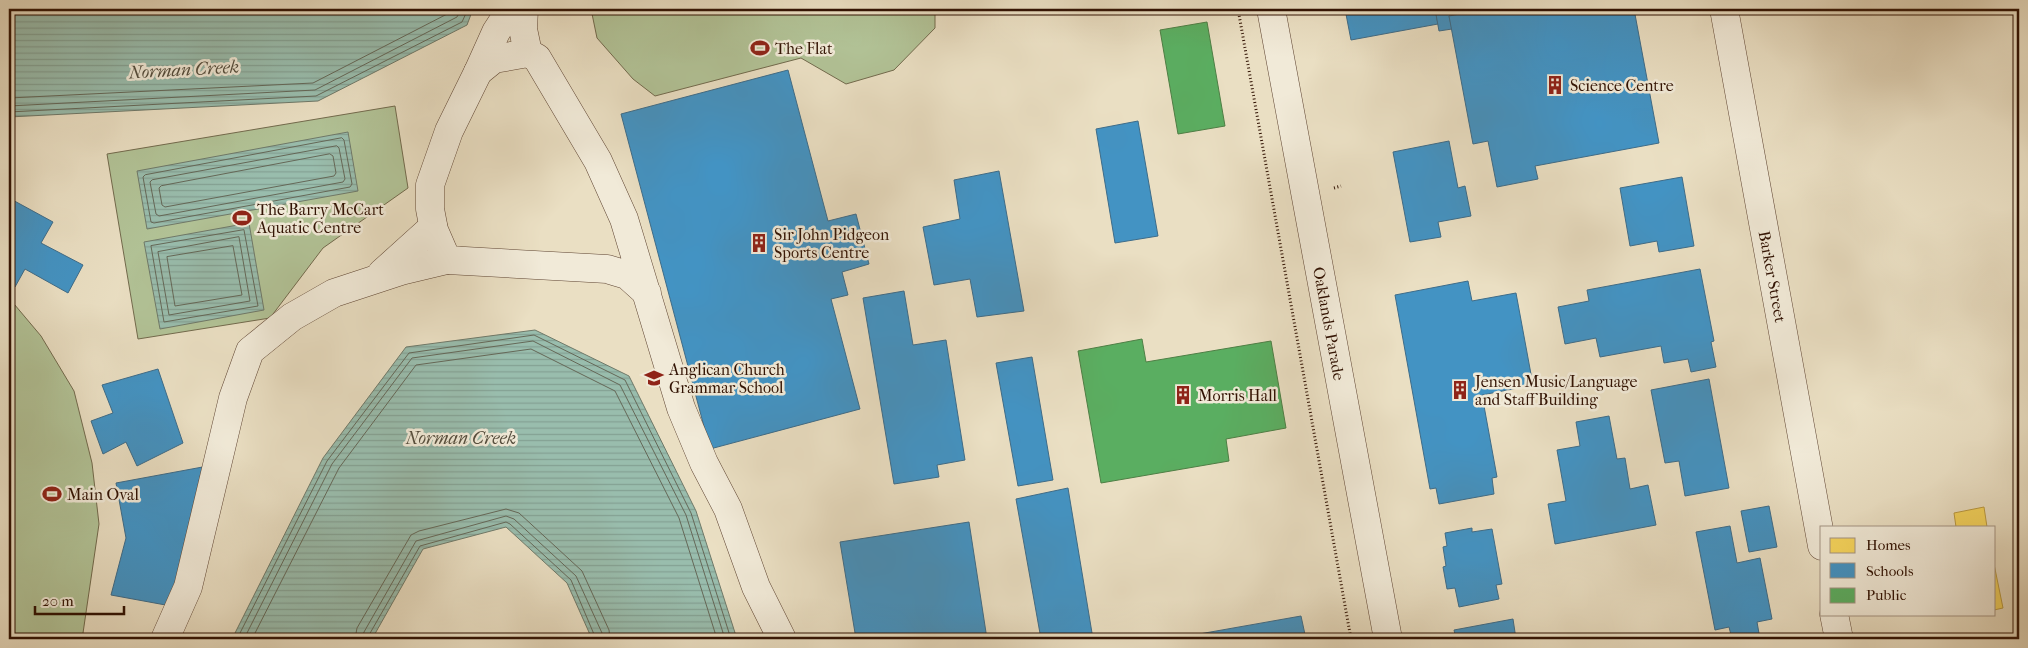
<svg xmlns="http://www.w3.org/2000/svg" width="2028" height="648" viewBox="0 0 2028 648" font-family="'IM FELL French Canon',serif">
  <defs>
    <pattern id="water-rules" width="6" height="5" patternUnits="userSpaceOnUse" patternTransform="scale(1.25)"><rect width="6" height="5" fill="#99bdad"/><path d="M0 2.5h6" fill="none" stroke="#84a193"/></pattern>
  </defs>
  <rect width="100%" height="100%" fill="#eadfc3"/>
  <filter id="stains"><feTurbulence type="fractalNoise" baseFrequency=".004" numOctaves="4"/><feColorMatrix values="0 0 0 0 .2 0 0 0 0 .09 0 0 0 0 .02 0 0 0 .5 -.17"/></filter>
  <radialGradient id="worn" r=".72"><stop offset=".6" stop-color="#630" stop-opacity="0"/><stop offset="1" stop-color="#630" stop-opacity=".3"/></radialGradient>
  <g fill="#b2c397" stroke="#726a4d">
    <path d="M591,9H935V28L894,70L846,84L801,58L655,96L633,79L597,38Z"/>
    <path d="M395,106L408,188L323,248L270,318L138,339L107,154Z"/>
    <path d="M9,298L41,336L74,391L92,463L99,524L83,633L80,639H9Z"/>
  </g>
  <g fill="url(#water-rules)" stroke="#6f7969">
    <path d="M9,9H473L467,25L318,101L9,117Z"/>
    <path d="M348,132L358,191L147,229L137,171Z"/>
    <path d="M249,223L264,310L160,329L144,242Z"/>
    <path d="M535,330L629,376L696,511L737,639H592L567,583L506,527L423,549L372,639H232L323,458L406,347Z"/>
  </g>
  <g fill="#f6d55c" stroke="#bb9a41">
    <path d="M1984,507L1987,527H1956L1954,513Z"/>
    <path d="M1994,564L2003,608L1994,610Z"/>
  </g>
  <g fill="#4393c3" stroke="#3e6c89">
    <path d="M1345,9H1435L1438,24L1351,40Z"/>
    <path d="M1435,9H1488L1449,16L1452,29L1439,31Z"/>
    <path d="M1488,9H1634L1659,143L1535,166L1538,179L1497,187L1488,141L1473,144L1449,16Z"/>
    <path d="M788,70L828,221L856,214L869,264L842,272L848,295L831,299L860,409L710,449L621,114Z"/>
    <path d="M1138,121L1158,236L1115,243L1096,129Z"/>
    <path d="M1449,141L1458,188L1465,186L1471,216L1438,222L1441,237L1410,242L1393,152Z"/>
    <path d="M999,171L1024,311L977,317L970,279L934,285L923,227L960,219L954,180Z"/>
    <path d="M1682,177L1694,246L1659,252L1657,241L1630,246L1620,188Z"/>
    <path d="M9,198L53,222L41,243L83,265L68,293L25,269L15,287L9,283Z"/>
    <path d="M1700,269L1714,341L1711,342L1716,367L1691,372L1688,359L1664,363L1661,346L1600,357L1596,338L1565,344L1558,307L1589,301L1587,290Z"/>
    <path d="M1468,281L1472,301L1516,293L1533,385L1482,395L1497,477L1492,478L1494,494L1439,504L1436,488L1430,489L1395,295Z"/>
    <path d="M904,291L913,345L946,340L965,460L937,465L939,477L894,484L863,298Z"/>
    <path d="M1032,357L1053,480L1018,486L996,363Z"/>
    <path d="M158,369L183,443L137,466L126,442L103,454L91,421L113,413L102,385Z"/>
    <path d="M1709,379L1729,488L1685,496L1679,461L1665,463L1651,390Z"/>
    <path d="M1609,416L1617,459L1625,458L1630,489L1648,485L1656,525L1555,544L1548,504L1566,501L1557,450L1580,446L1576,422Z"/>
    <path d="M208,466L171,606L111,595L126,538L116,483Z"/>
    <path d="M1068,488L1093,639H1041L1016,499Z"/>
    <path d="M1769,506L1777,547L1749,552L1741,511Z"/>
    <path d="M969,522L987,639H856L840,542Z"/>
    <path d="M1730,526L1737,563L1760,558L1772,619L1757,622L1760,639H1732L1729,627L1715,630L1696,532Z"/>
    <path d="M1472,528V532L1492,529L1502,584L1496,585L1499,599L1459,607L1455,588L1447,589L1443,567L1446,566L1443,547L1447,546L1445,533Z"/>
    <path d="M1301,616L1306,639H1171Z"/>
    <path d="M1513,619L1516,639H1456L1454,630Z"/>
  </g>
  <g fill="#5aae61" stroke="#4e7f45">
    <path d="M1207,22L1225,126L1178,134L1160,30Z"/>
    <path d="M1142,339L1146,362L1271,341L1286,428L1226,439L1229,461L1101,483L1078,351Z"/>
  </g>
  <g fill="none" stroke-linecap="round" stroke-linejoin="round">
    <g stroke="#656858" stroke-width="1">
      <path d="M9,98L313,83L451,12L453,9"/>
      <path d="M9,106L315,90L457,17L461,9"/>
      <path d="M9,112L316,96L462,22L468,9"/>
      <path d="M342,138L344,140L352,184L350,187L154,223L151,222L143,177L145,175Z"/>
      <path d="M337,146L339,148L345,179L343,182L159,216L156,214L150,182L152,180Z"/>
      <path d="M330,154L333,156L336,173L334,176L165,207L162,205L159,188L161,186Z"/>
      <path d="M244,230L258,306L164,322L151,246Z"/>
      <path d="M239,237L250,301L169,315L158,252Z"/>
      <path d="M233,246L242,295L175,306L167,257Z"/>
      <path d="M237,639L327,461L409,353L534,335L625,380L691,513L731,639"/>
      <path d="M244,639L332,464L412,358L533,341L620,385L686,515L725,639"/>
      <path d="M252,639L339,468L416,365L531,349L615,391L679,518L717,639"/>
      <path d="M355,639L357,628L411,535L419,531L506,509L519,513L582,571L609,630L610,639"/>
      <path d="M362,639L364,632L416,541L506,516L514,519L576,576L602,633L603,639"/>
      <path d="M368,639L369,635L420,546L506,522L510,524L571,580L596,639"/>
    </g>
    <g stroke="#5f4533" stroke-width="29">
      <g id="minor">
        <path d="M524,9L523,29L528,53"/>
        <path id="s1" d="M1271,9L1388,639"/>
        <path id="s2" d="M1724,9L1822,546"/>
        <path d="M478,72L496,32L511,9"/>
        <path d="M382,273L433,227"/>
        <path d="M647,293L627,275L607,269L447,260L434,230L430,209V185L449,131L478,72L494,59L528,53L537,58L598,161L624,219L681,408L704,463L728,509L756,587L782,639"/>
        <path d="M1834,614L1839,639"/>
        <path d="M165,639L188,587L233,398L250,351L292,317L334,293L401,271L447,260"/>
      </g>
    </g>
    <g stroke="#311203" stroke-width="3" stroke-dasharray="1 2.5" stroke-linecap="butt">
      <path d="M1238,9L1351,639"/>
      <path d="M1334,188L1341,186"/>
    </g>
    <use href="#minor" stroke="#f1ead8" stroke-width="28"/>
  </g>
  <defs>
    <g id="stadium-bare" transform="scale(1.5)"><path d="M0-5a6.5 5 0 1 0 0 10a6.5 5 0 1 0 0-10ZM-3.5-1.8h7v3.6h-7Z" fill="#8f2418" stroke="#f1ead8" stroke-width="2.5" paint-order="stroke"/></g>
    <g id="building-bare" transform="scale(1.5)"><path d="M-4-6H4V6H1V3H-1V6H-4ZM-2.5-4.3h1.7v1.8h-1.7ZM.8-4.3h1.7v1.8H.8ZM-2.5-1h1.7V.8h-1.7ZM.8-1h1.7V.8H.8Z" fill="#8f2418" stroke="#f1ead8" stroke-width="2.5" paint-order="stroke"/></g>
    <g id="school-bare" transform="scale(1.5)"><path d="M0-5L7-2L0 1L-7-2ZM-4 1L0 2.5L4 1V4Q0 6-4 4Z" fill="#8f2418" stroke="#f1ead8" stroke-width="2.5" paint-order="stroke"/></g>
  </defs>
  <g fill-rule="evenodd">
    <use href="#stadium-bare" x="760" y="48"/>
    <use href="#building-bare" x="1555" y="85"/>
    <use href="#stadium-bare" x="242" y="218"/>
    <use href="#building-bare" x="759" y="243"/>
    <use href="#school-bare" x="654" y="378"/>
    <use href="#building-bare" x="1460" y="390"/>
    <use href="#building-bare" x="1183" y="395"/>
    <use href="#stadium-bare" x="52" y="494"/>
  </g>
  <g text-anchor="middle" dominant-baseline="central" stroke-width="5" stroke-linejoin="round" paint-order="stroke">
    <g font-size="16" fill="#311203" stroke="#f1ead8" text-anchor="start">
      <text x="775" y="48">The Flat</text>
      <text x="1570" y="85">Science Centre</text>
      <text x="257" y="209">The Barry McCart<tspan x="257" dy="18">Aquatic Centre</tspan></text>
      <text x="774" y="234">Sir John Pidgeon<tspan x="774" dy="18">Sports Centre</tspan></text>
      <text x="669" y="369">Anglican Church<tspan x="669" dy="18">Grammar School</tspan></text>
      <text x="1475" y="381">Jensen Music/Language<tspan x="1475" dy="18">and Staff Building</tspan></text>
      <text x="1198" y="395">Morris Hall</text>
      <text x="67" y="494">Main Oval</text>
    </g>
    <g font-size="16" fill="#311203" stroke="#f1ead8">
      <text stroke="none"><textPath href="#s2" startOffset="272">Barker Street</textPath></text>
      <text stroke="none"><textPath href="#s1" startOffset="320">Oaklands Parade</textPath></text>
    </g>
    <g font-size="18" font-style="italic" fill="#554e3e" stroke="#f1ead8">
      <text transform="translate(184 70) rotate(-3)">Norman Creek</text>
      <text x="461" y="438">Norman Creek</text>
    </g>
  </g>
  <rect width="2028" height="648" fill="none" stroke="#eadfc3" stroke-width="30"/>
  <rect x="10" y="10" width="2008" height="628" fill="none" stroke="#311203" stroke-width="2.5"/>
  <rect x="15" y="15" width="1998" height="618" fill="none" stroke="#311203"/>
  <rect x="1820" y="526" width="175" height="90" fill="#f1ead8" stroke="#a49483"/>
  <rect x="1830" y="538" width="25" height="15" fill="#f6d55c" stroke="#a49483"/>
  <text x="1866" y="550" font-size="15" fill="#311203">Homes</text>
  <rect x="1830" y="563" width="25" height="15" fill="#4393c3" stroke="#a49483"/>
  <text x="1866" y="576" font-size="15" fill="#311203">Schools</text>
  <rect x="1830" y="588" width="25" height="15" fill="#5aae61" stroke="#a49483"/>
  <text x="1866" y="600" font-size="15" fill="#311203">Public</text>
  <path d="M35 606v8h89v-8" fill="none" stroke="#311203" stroke-width="2.5"/>
  <text x="42" y="606" font-size="15" fill="#311203" stroke="#f1ead8" stroke-width="4" paint-order="stroke">20 m</text>
  <rect width="100%" height="100%" filter="url(#stains)"/>
  <rect width="100%" height="100%" fill="url(#worn)"/>
</svg>
